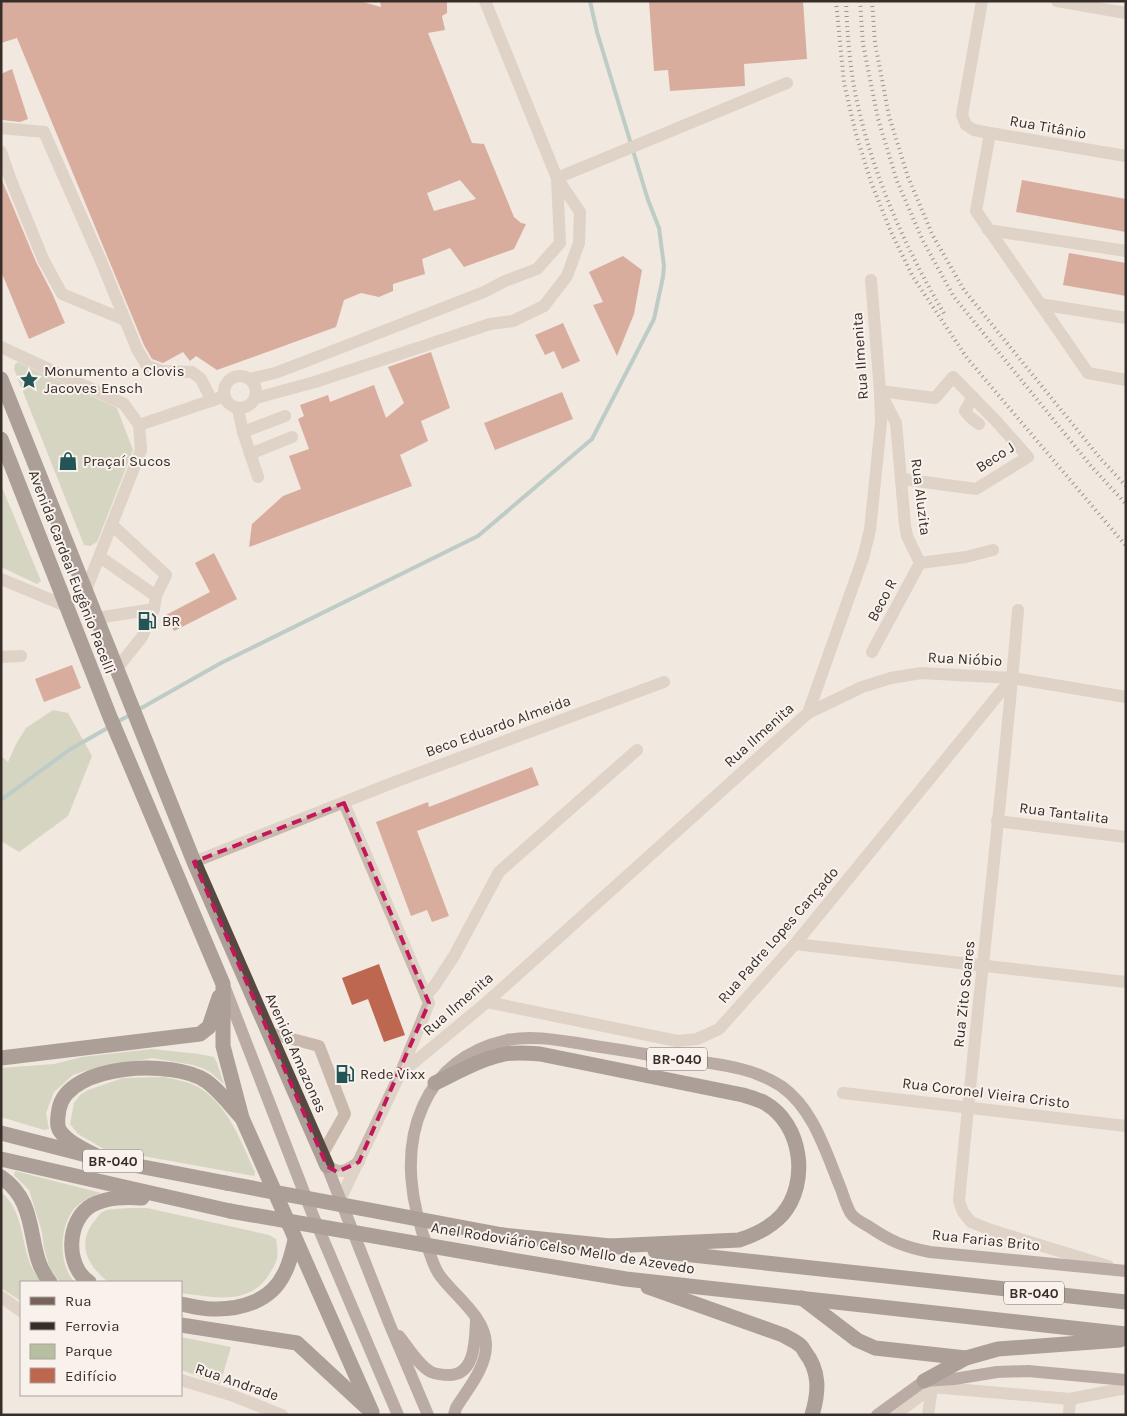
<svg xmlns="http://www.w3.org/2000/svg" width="1127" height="1416" viewBox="0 0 1127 1416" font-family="Karla,sans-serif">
  <rect width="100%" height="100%" fill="#f1e8df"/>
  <g fill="#b6bfa0">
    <path d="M18,362L117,408L133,450L97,542L90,546L84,545L14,369L15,364Z"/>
    <path d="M1,485L41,581L37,584L1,567Z"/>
    <path d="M53,710L68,713L92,756L68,816L19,852L1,841V756L8,762L16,744L26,728Z"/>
    <path d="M152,1049L199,1054L214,1057L217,1063L224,1084L210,1072L202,1068L193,1065L152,1058L85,1071L73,1075L54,1092L46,1113L49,1129L44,1130L1,1117V1068L54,1064L82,1057Z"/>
    <path d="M165,1077C173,1079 184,1081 192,1084C227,1100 240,1140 255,1172L254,1176L104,1149L78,1134L70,1124L74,1103L80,1095L88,1090L123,1078Z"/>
    <path d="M15,1171L101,1193C91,1196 80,1202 74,1209C59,1227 58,1266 75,1282H60L50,1269L44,1248L42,1232L29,1190L14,1175Z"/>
    <path d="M1,1192C22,1210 21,1236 29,1261C31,1268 37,1276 41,1282H21V1301L1,1288Z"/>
    <path d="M129,1208H147L269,1235L276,1239C277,1245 278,1252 277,1258C276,1264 271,1271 268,1276C248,1306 212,1297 181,1293V1282L107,1281C89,1266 77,1247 92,1224C95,1221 98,1215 102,1212C110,1208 120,1209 129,1208Z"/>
    <path d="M181,1337L231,1347L220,1384L181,1370Z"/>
  </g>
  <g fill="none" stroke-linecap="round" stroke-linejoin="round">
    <g stroke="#80acac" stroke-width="4">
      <path d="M136,711L221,663L478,536L592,439L654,319L663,277L664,266L659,228L648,200L597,32L590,1"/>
      <path d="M117,722L130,715"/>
      <path d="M1,800L69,750L111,726"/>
    </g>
  </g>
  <g fill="#bd6751" fill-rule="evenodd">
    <path d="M1,1H359L381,7L380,1H447V13L442,16L445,30L428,33L472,143L484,144L514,217L521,223L526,224L514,249L464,267L450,248L422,259L425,274L393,284V291L379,297L361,293L344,300L336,327L217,370L196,356L190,361L183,352L163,363L152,359L144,345L17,38L1,43ZM460,180L476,199L434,211L427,193Z"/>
    <path d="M649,1H803L807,59L744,64L745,86L670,91L668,70L654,71Z"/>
    <path d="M12,69L28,119L20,122L2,120L1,118V74Z"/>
    <path d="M1,178L36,262L52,293L65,323L29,339L1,271Z"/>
    <path d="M1022,180L1126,199V232L1016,212Z"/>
    <path d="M1069,253L1126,263V296L1063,285Z"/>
    <path d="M623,256L642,270L634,314L617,356L593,305L603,302L589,272Z"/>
    <path d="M563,323L580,361L562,369L554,351L545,355L535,335Z"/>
    <path d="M431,352L450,408L421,421L428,441L400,455L412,486L249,547L252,524L283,496L301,489L289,456L309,449L298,419L304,416L300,405L328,395L330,402L374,385L386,418L404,403L388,367Z"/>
    <path d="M562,392L573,419L495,450L484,423Z"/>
    <path d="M214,553L237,599L174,631L166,615L210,592L195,563Z"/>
    <path d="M72,665L81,688L44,702L35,679Z"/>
    <path d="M532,767L539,785L417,831L449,916L432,922L427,910L411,916L376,822L428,802L429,807Z"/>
    <path d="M379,964L405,1035L384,1042L368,999L352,1005L342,978Z"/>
  </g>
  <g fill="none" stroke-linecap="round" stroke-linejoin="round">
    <g stroke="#c9b8ac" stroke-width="12">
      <path d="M982,1L962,115L966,125L974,130L990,133L1126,156"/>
      <path d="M1057,1L1126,13"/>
      <path d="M1,128L44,132L101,261L137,349L147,366L162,371L192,372L201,379L212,401"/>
      <path d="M990,133L976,211L1088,373L1126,380"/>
      <path d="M1,152L10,178L43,259L62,294L125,320"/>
      <path d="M557,178L787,83"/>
      <path d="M988,230L1126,251"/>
      <path d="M1040,304L1126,318"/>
      <path d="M1,347L124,404L139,425L141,450L86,590"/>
      <circle cx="240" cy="392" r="16"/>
      <path d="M249,379L275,373L304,362L484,292L505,281L537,269L560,243L557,178"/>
      <path d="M880,391L935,398L953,377L997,422L1028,457L976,489L902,479"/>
      <path d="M881,394L896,423L905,525L907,536L920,563L966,557L993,550"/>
      <path d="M973,397L965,411L970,417L979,424"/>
      <path d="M256,398L315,382L490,324L513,321L544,306L567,276L579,243L580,212L557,178L485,1"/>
      <path d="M238,409L243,432L258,477"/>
      <path d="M139,425L219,398"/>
      <path d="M243,432L285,416"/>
      <path d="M250,454L292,437"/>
      <path d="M112,525L166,575L156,596L154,609L142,637L118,667"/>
      <path d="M100,557L156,596"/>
      <path d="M1,579L66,606"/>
      <path d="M1018,610C1002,807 977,1004 959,1201L963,1212L971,1222L991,1230L1108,1266"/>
      <path d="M97,618L154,609"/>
      <path d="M872,652L920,563"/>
      <path d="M1,657L21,656"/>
      <path d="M808,713L862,687L891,678L921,673L1012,678L1126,697"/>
      <path d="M997,821L1126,837"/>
      <path d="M194,862L392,783L664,682"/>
      <path d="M795,944L1126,982"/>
      <path d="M426,996L435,985L454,956L499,872L637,750"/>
      <path d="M487,1002L677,1041L697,1039L719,1029L795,944L1012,678"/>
      <path d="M269,1033L319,1046L345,1114L322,1155"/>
      <path d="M400,1074L487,1002L808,713L863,558L870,530L881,423L880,391L871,280"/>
      <path d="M843,1093L1126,1126"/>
      <path d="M327,1166C342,1175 345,1171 359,1162"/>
      <path d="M340,1200L400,1074L429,1003L344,803"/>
      <path d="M1,1297L21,1311"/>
      <path d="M181,1380L231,1395L282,1415"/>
      <path d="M895,1415L932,1387L1070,1399L1126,1388"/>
      <path d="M928,1415L932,1387L928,1384"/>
      <path d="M1069,1415L1070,1399"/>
    </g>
    <g stroke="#78645d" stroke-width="12">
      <path d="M225,988L312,1213L398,1415"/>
      <path d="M327,1166L389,1323L428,1415"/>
      <path d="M399,1336C408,1347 418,1365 431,1372C436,1374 444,1375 450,1375C476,1374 475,1338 476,1320"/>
      <path d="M454,1415L456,1408C467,1390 487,1367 486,1344C485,1317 456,1297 441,1277C435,1270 432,1260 429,1251C411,1206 402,1152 423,1106C439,1070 468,1049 507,1040C532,1035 558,1040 583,1044C606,1048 628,1051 650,1055C680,1059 712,1062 741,1069C754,1072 770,1079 781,1086C814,1109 826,1153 841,1189C844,1197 847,1209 852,1215C856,1220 863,1223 868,1226C890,1241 904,1247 930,1252L1126,1271"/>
      <path d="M877,1415L924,1381L954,1379L997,1372L1028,1371L1126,1380"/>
    </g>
    <g stroke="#574842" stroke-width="15">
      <path d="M1,379L194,862L327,1166"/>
      <path d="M1,439L110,717L223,984V1046L242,1118L372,1412"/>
      <path d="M1,1058L200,1034L209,1027L219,997"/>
      <path d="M435,1083C458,1072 480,1059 505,1054C516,1052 528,1053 540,1054L743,1095C750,1097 758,1099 765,1103C802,1124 810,1183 782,1215C770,1228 755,1235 739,1240L610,1246"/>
      <path d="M1,1133L102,1159L226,1183"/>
      <path d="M1,1159L230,1211"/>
      <path d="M102,1159C88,1151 69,1144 60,1131C56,1125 58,1116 59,1109C68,1063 174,1059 206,1081C219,1090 230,1105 241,1117"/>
      <path d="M1,1177C42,1205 24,1251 50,1282"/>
      <path d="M503,1235L620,1247"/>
      <path d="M655,1251L1126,1302"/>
      <path d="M500,1258L626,1279L1126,1334"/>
      <path d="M89,1282C65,1266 66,1220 92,1205C108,1197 125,1197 142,1198"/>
      <path d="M648,1287L783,1335C788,1338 793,1340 797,1343C801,1345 803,1348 805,1352C820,1371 819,1392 812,1415"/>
      <path d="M802,1298L857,1340L875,1348L966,1358"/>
      <path d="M181,1304C191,1306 202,1309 212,1309C241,1310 271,1301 284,1274C290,1263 292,1252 295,1240"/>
      <path d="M181,1325L297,1343L366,1407"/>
      <path d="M924,1381L966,1358L998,1349L1120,1340"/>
    </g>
    <g stroke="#372e2a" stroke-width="4" stroke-dasharray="1 4" stroke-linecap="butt">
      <path d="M836,1L844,83L856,134L871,182L891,232L913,277L967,358L1126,546"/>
      <path d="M846,1C847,28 849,55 853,81C867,162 903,245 945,315"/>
      <path d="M860,1L863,44L878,119L897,181L923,241L954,297L1091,466L1126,504"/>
      <path d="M872,1L875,43L889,116L908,177L933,236L964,290L1100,458L1126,486"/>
    </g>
    <g stroke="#574842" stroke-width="15">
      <path d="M226,1183L503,1235"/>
      <path d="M230,1211L500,1258"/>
    </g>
  </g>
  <path d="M0 0H1127V1416H0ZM344,803L429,1003L359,1162L337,1172L327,1166L194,862Z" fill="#f1e8df" fill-opacity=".55" fill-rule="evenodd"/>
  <path fill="none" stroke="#c2185b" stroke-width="4" stroke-dasharray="10 6" stroke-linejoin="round" d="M344,803L429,1003L359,1162L337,1172L327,1166L194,862Z"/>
  <defs>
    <g id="sight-bare" transform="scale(1.5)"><path d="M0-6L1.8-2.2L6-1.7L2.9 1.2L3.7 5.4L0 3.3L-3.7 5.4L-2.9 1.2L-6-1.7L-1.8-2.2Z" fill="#235556" stroke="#f9f2ec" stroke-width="2.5" paint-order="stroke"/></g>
    <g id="shop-bare" transform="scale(1.5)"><path d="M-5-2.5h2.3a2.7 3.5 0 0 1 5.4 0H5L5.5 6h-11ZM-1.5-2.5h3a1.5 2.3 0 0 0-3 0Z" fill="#235556" stroke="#f9f2ec" stroke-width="2.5" paint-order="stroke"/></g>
    <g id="fuel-bare" transform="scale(1.5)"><path d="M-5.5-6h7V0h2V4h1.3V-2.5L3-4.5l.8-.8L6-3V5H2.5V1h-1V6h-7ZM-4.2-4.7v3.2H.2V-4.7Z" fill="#235556" stroke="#f9f2ec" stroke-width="2.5" paint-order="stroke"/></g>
  </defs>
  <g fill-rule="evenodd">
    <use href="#sight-bare" x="29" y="380"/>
    <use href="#shop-bare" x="68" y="461"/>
    <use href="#fuel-bare" x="147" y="621"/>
    <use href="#fuel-bare" x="345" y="1074"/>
  </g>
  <g text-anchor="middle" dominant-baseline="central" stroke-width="4" stroke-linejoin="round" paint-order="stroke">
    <g fill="#f9f2ec" stroke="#716964" stroke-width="1">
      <rect x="647" y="1047.5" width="60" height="23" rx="4"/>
      <rect x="83" y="1149.5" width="60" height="23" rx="4"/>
      <rect x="1004" y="1281.5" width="60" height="23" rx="4"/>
    </g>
    <g font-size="14" font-weight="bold" fill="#372e2a">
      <text x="677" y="1059">BR-040</text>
      <text x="113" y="1161">BR-040</text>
      <text x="1034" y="1293">BR-040</text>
    </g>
    <g font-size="15" fill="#372e2a" stroke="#f9f2ec">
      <text transform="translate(1048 127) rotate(10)">Rua Titânio</text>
      <text transform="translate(860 356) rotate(-94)">Rua Ilmenita</text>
      <text transform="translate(995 457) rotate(-33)">Beco J</text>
      <text transform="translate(921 497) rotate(83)">Rua Aluzita</text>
      <text transform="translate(72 572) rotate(69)">Avenida Cardeal Eugênio Pacelli</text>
      <text transform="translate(882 600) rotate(-62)">Beco R</text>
      <text transform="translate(965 659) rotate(3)">Rua Nióbio</text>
      <text transform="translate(498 726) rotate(-20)">Beco Eduardo Almeida</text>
      <text transform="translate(759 735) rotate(-42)">Rua Ilmenita</text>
      <text transform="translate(1064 813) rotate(7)">Rua Tantalita</text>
      <text transform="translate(778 935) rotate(-49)">Rua Padre Lopes Cançado</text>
      <text transform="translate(964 994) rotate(-84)">Rua Zito Soares</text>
      <text transform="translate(458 1004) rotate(-41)">Rua Ilmenita</text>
      <text transform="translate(296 1053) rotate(66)">Avenida Amazonas</text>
      <text transform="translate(986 1093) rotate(7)">Rua Coronel Vieira Cristo</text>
      <text transform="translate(986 1240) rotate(6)">Rua Farias Brito</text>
      <text transform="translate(563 1248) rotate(9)">Anel Rodoviário Celso Mello de Azevedo</text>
      <text transform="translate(237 1382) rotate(19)">Rua Andrade</text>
    </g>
    <g font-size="15" fill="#372e2a" stroke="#f9f2ec" text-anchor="start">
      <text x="44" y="371">Monumento a Clovis<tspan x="44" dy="17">Jacoves Ensch</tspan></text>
      <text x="83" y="461">Praçaí Sucos</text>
      <text x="162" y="621">BR</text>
      <text x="360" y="1074">Rede Vixx</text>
    </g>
  </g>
  <rect width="1127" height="1416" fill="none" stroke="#372e2a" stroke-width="5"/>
  <rect x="20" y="1281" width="162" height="115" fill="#f9f2ec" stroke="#aba49e"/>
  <rect x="30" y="1297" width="25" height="8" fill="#78645d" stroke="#aba49e"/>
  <text x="65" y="1306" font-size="15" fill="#372e2a">Rua</text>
  <rect x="30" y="1322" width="25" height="8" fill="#372e2a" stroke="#aba49e"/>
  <text x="65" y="1331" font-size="15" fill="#372e2a">Ferrovia</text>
  <rect x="30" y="1344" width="25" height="15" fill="#b6bfa0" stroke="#aba49e"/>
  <text x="65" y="1356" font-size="15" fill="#372e2a">Parque</text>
  <rect x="30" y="1368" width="25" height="15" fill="#bd6751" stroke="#aba49e"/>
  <text x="65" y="1381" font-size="15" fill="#372e2a">Edifício</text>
</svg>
